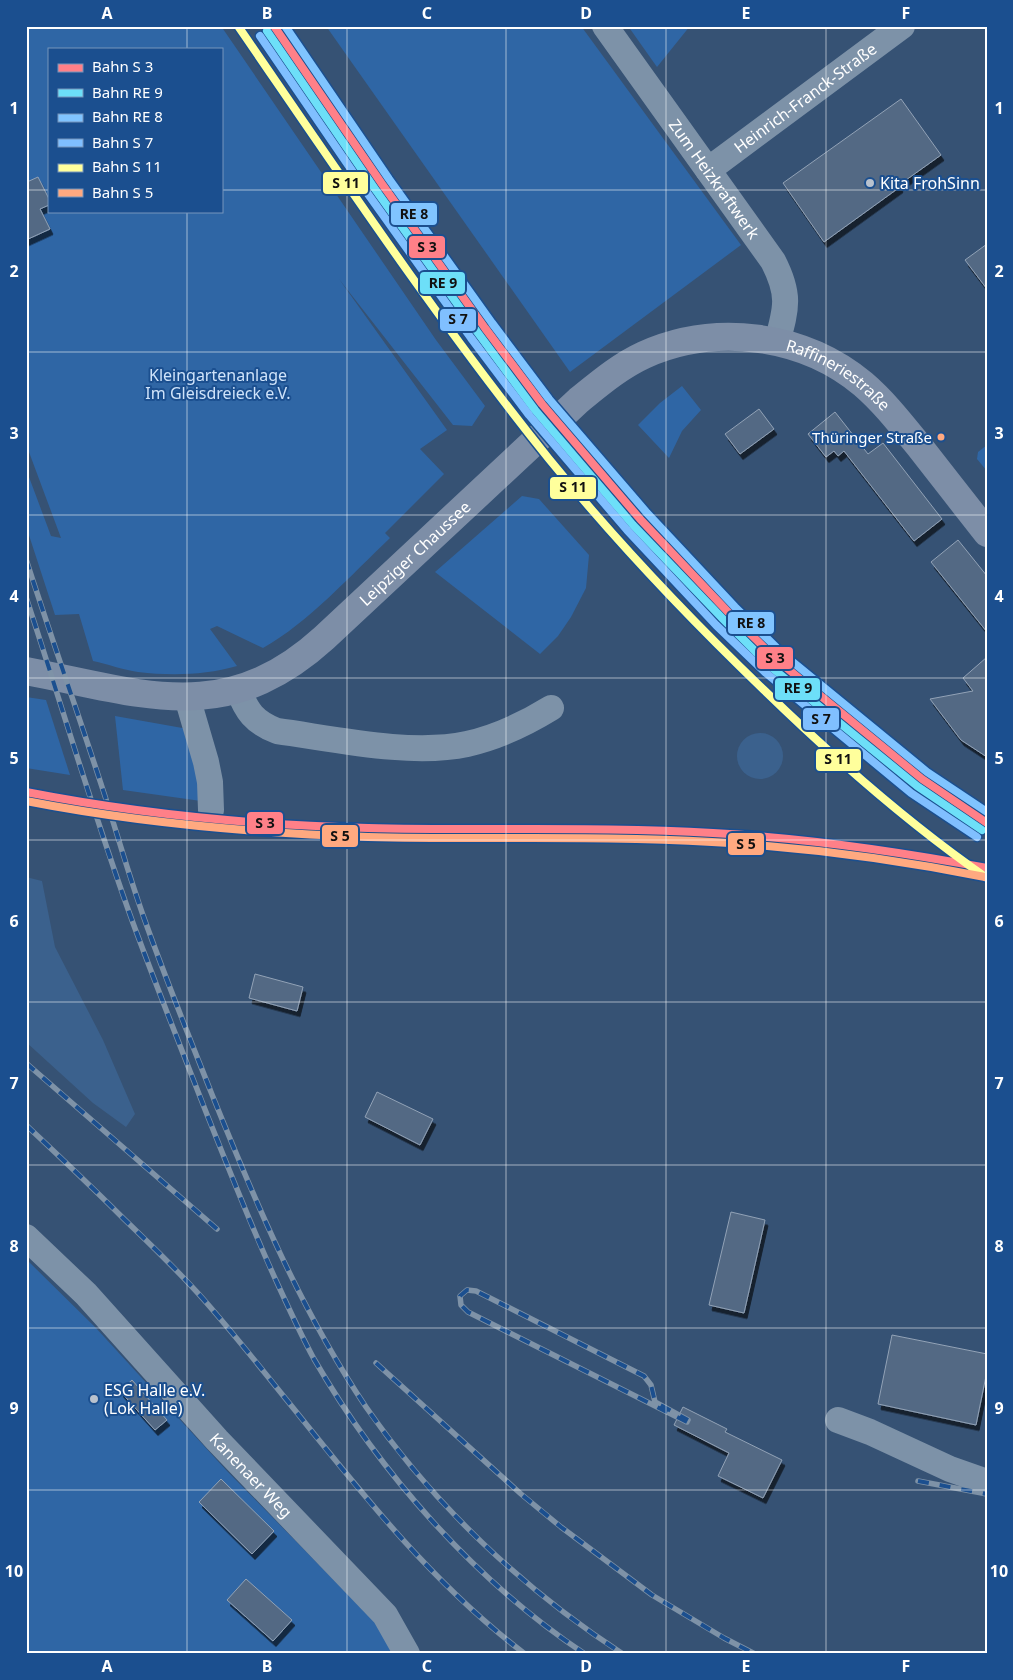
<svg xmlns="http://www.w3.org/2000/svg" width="1013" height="1680" viewBox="0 0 1013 1680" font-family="'Noto Sans',sans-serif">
  <defs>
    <filter id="shadow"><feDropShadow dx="3" dy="5.5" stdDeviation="0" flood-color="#0009"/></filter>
  </defs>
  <rect width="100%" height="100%" fill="#365274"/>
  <g fill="#2f66a5" fill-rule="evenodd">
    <path d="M26,26H221L436,340L485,406L472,426L453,425L339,279L447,430L420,449L444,474L385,533L390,538C352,574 308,623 263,648L217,626L210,629L237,666C205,675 172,676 138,672C123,670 108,664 93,661L79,614L55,615L26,526V469L51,536L61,538L26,444ZM49,49H221V211H49Z"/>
    <path d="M326,26H581L741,245L570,372Z"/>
    <path d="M628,26H690L657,67Z"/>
    <path d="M682,386L701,410L682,431L669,458L638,425L660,403Z"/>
    <path d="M987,445V471L977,459L978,452Z"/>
    <path d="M522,496L539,499L589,555L586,588L571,617L558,636L540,654L435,572Z"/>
    <path d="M26,697L46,700L70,775L26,768Z"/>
    <path d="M115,716L188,729L201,801L123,790Z"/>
    <path d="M26,1259L96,1328L226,1470L379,1626L396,1654H26Z"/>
  </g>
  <g fill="#3b618d">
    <circle cx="760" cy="756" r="23"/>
    <path d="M26,877L42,881L55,947L103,1040L135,1114L126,1127L93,1103L26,1042Z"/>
  </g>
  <g fill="#526984" stroke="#92a2b6" filter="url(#shadow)">
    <path d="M901,99L941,155L899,185L900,187L824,242L783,183Z"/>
    <path d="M38,177L49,199V205L40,209L50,229L26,240V179L27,182Z"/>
    <path d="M987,244V289L965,260Z"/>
    <path d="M759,409L774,429L740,454L725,434Z"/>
    <path d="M835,412L868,454L883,443L942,519L914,541L844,451L838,456L834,451L826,457L808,434Z"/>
    <path d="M958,540L987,576V632L931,562Z"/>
    <path d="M987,657V757L961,740L930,699L973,691L963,678Z"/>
    <path d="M255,974L303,987L297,1011L249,998Z"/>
    <path d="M377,1092L433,1119L420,1145L365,1117Z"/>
    <path d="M731,1212L765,1220L744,1313L709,1305Z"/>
    <path d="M892,1335L987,1354V1371L976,1425L878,1404Z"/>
    <path d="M132,1380L167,1420L155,1430L120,1391Z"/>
    <path d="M683,1407L727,1429L725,1432L782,1460L763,1498L718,1476L729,1453L674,1425Z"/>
    <path d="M221,1479L274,1531L252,1554L199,1502Z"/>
    <path d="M246,1579L292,1620L273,1641L227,1600Z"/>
  </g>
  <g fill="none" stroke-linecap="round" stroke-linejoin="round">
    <g stroke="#7d92a8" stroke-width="26">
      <path id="s1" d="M605,26L773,261C790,294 787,307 777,342"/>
      <path id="s2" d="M708,170L902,26"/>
      <path d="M238,689C247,712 254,722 277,731C335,739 411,756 467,744C498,737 525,724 551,708"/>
      <path d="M187,697L206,762L210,782L211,810"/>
      <path id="s3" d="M26,1237L86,1294L217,1440L385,1615L407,1654"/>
      <path d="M838,1420L870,1432L950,1469L987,1482"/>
    </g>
    <path stroke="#7d8ea7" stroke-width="28" id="s4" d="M26,671C142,693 225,728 324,638L579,400C600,383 620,366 644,355C715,323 803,334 863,384C884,402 901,424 919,446C942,475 964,504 987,533"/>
    <g stroke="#7e92a7" stroke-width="5.5">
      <g id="rail">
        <path d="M26,559C51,637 78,713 103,790C117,833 129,876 144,918C165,977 188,1034 211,1092C255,1201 300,1309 366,1407C434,1505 523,1589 623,1654"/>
        <path d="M26,597C62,706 94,816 133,923C157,988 183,1053 208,1117C231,1174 253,1231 279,1287C290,1311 301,1335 314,1359C380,1473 475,1581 585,1654"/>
        <path d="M26,1063L217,1229"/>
        <path d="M26,1125C59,1156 92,1187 124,1219C154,1248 184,1276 211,1308C313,1426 400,1559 525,1654"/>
        <path d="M376,1363L521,1494L561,1527L652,1595L724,1638L755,1654"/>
        <path d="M687,1422L468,1312L461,1305L460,1296L467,1290L476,1291L644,1376L651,1385L655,1402L688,1420"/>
        <path d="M918,1481L987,1494"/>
      </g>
    </g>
    <use href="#rail" stroke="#1b4f8f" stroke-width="4" stroke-dasharray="11" stroke-linecap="butt"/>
    <g stroke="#1b4f8f" stroke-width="11">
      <g id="rail-1">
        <path d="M274,26L382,184L485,328L542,404L640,519L729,613L777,660L922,779L987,823"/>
        <path d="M26,792C139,814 253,825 368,828C483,831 598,826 713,833C805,838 896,851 987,868"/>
      </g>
    </g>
    <g stroke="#1b4f8f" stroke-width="11">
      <path id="rail-2" d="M267,31L375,189L478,333L535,410L633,525L723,619L771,667L917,786L982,830"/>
    </g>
    <g stroke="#1b4f8f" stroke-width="11">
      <path id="rail-3" d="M285,26L389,179L492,323L549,399L647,513L735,607L783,654L927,772L987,812"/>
    </g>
    <g stroke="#1b4f8f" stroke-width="11">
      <path id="rail-4" d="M260,36L368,194L471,338L529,415L627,530L716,625L766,673L911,793L977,837"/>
    </g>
    <g stroke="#1b4f8f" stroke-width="11">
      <path id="rail-5" d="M238,26C339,173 438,321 549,459C615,540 688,617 764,690C834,758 906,822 987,878"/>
    </g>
    <g stroke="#1b4f8f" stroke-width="11">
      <path id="rail-6" d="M26,801C139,823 253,833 368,837C482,840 597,835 712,842C804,847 895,859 985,877"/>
    </g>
    <use href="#rail-1" stroke="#ff8088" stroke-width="8"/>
    <use href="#rail-2" stroke="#6ddff8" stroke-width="8"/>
    <use href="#rail-3" stroke="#80c4ff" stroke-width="8"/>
    <use href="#rail-4" stroke="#80bfff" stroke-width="8"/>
    <use href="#rail-5" stroke="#ffff9c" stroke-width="8"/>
    <use href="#rail-6" stroke="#ffa980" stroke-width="8"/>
  </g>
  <path fill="none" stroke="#fff" stroke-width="1" stroke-opacity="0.55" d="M187,26V49M347,26V1654M506,26V1654M666,26V1654M826,26V1654M26,190H49M221,190H987M187,211V1654M26,352H987M26,515H987M26,678H987M26,840H987M26,1002H987M26,1165H987M26,1328H987M26,1490H987"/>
  <g fill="#b9c2ce" stroke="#1b4f8f" stroke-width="2">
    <circle cx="870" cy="183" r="5"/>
    <circle cx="94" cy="1399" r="5"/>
  </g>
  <circle fill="#ffa980" stroke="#1b4f8f" stroke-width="2" cx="941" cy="437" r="4.5"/>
  <g text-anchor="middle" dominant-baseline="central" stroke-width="4" stroke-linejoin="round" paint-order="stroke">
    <g font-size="15" fill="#fff" stroke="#1b4f8f" text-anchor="end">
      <text x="932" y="437">Thüringer Straße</text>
    </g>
    <g font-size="16" fill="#fff" stroke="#1b4f8f">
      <text stroke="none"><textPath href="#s2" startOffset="121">Heinrich-Franck-Straße</textPath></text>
      <text stroke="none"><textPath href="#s1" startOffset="188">Zum Heizkraftwerk</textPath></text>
      <text stroke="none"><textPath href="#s4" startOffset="950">Raffineriestraße</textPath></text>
      <text stroke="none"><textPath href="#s4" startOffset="440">Leipziger Chaussee</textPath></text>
      <text stroke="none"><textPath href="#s3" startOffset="328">Kanenaer Weg</textPath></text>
    </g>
    <g font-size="16" fill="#fff" stroke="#1b4f8f" text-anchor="start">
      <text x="880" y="183">Kita FrohSinn</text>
      <text x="104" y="1390">ESG Halle e.V.<tspan x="104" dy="18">(Lok Halle)</tspan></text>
    </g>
    <g font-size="16" fill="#cfe3fa" stroke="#1b4f8f">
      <text x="218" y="375">Kleingartenanlage<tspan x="218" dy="18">Im Gleisdreieck e.V.</tspan></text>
    </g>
  </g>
  <g stroke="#1b4f8f" stroke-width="2">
    <rect x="322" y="171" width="47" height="24" rx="5" fill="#ffff9c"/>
    <rect x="390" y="202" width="48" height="24" rx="5" fill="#80c4ff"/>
    <rect x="408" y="235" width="38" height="24" rx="5" fill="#ff8088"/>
    <rect x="419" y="271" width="47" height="24" rx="5" fill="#6ddff8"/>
    <rect x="439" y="308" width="38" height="24" rx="5" fill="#80bfff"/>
    <rect x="549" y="476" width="48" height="24" rx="5" fill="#ffff9c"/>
    <rect x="727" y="611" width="48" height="24" rx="5" fill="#80c4ff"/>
    <rect x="756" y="646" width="38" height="24" rx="5" fill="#ff8088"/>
    <rect x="774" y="677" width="47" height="24" rx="5" fill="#6ddff8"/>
    <rect x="802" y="707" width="38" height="24" rx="5" fill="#80bfff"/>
    <rect x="815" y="748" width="47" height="24" rx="5" fill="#ffff9c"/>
    <rect x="246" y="811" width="38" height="24" rx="5" fill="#ff8088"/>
    <rect x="321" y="824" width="38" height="24" rx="5" fill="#ffa980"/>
    <rect x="727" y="832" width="38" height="24" rx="5" fill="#ffa980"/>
  </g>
  <g font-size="14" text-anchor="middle" font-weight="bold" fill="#111">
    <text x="346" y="188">S 11</text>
    <text x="414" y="219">RE 8</text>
    <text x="427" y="252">S 3</text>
    <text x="443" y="288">RE 9</text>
    <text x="458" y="324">S 7</text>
    <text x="573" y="492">S 11</text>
    <text x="751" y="628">RE 8</text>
    <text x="775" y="663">S 3</text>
    <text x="798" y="693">RE 9</text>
    <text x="821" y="724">S 7</text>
    <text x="838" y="764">S 11</text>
    <text x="265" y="828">S 3</text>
    <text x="340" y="841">S 5</text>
    <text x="746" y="849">S 5</text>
  </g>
  <rect width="1013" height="1680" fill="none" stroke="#1b4f8f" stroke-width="55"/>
  <rect x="48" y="48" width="175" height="165" fill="#1b4f8f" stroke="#7695bc"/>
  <rect x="58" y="64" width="25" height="8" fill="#ff8088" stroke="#7695bc"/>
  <text x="92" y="72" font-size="15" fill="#ffffff">Bahn S 3</text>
  <rect x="58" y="89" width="25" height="8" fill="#6ddff8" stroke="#7695bc"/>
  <text x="92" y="98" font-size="15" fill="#ffffff">Bahn RE 9</text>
  <rect x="58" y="114" width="25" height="8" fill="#80c4ff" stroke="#7695bc"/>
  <text x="92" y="122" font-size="15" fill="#ffffff">Bahn RE 8</text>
  <rect x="58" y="139" width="25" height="8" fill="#80bfff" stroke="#7695bc"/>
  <text x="92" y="148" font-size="15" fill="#ffffff">Bahn S 7</text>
  <rect x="58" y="164" width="25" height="8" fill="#ffff9c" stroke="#7695bc"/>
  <text x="92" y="172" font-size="15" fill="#ffffff">Bahn S 11</text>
  <rect x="58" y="189" width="25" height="8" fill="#ffa980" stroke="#7695bc"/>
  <text x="92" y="198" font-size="15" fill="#ffffff">Bahn S 5</text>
  <rect x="28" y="28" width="958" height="1624" fill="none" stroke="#fff" stroke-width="2"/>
  <g font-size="16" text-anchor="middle" font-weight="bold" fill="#fff">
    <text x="107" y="19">A</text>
    <text x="267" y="19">B</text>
    <text x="427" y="19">C</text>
    <text x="586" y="19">D</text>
    <text x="746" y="19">E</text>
    <text x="906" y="19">F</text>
    <text x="14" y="114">1</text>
    <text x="999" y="114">1</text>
    <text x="14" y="277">2</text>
    <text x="999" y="277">2</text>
    <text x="14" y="439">3</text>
    <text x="999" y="439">3</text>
    <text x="14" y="602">4</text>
    <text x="999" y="602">4</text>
    <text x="14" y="764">5</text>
    <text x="999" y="764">5</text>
    <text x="14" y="927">6</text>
    <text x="999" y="927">6</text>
    <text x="14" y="1089">7</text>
    <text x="999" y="1089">7</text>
    <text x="14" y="1252">8</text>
    <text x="999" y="1252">8</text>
    <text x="14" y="1414">9</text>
    <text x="999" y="1414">9</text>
    <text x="14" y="1577">10</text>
    <text x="999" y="1577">10</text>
    <text x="107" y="1672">A</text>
    <text x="267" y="1672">B</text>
    <text x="427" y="1672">C</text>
    <text x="586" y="1672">D</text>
    <text x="746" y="1672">E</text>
    <text x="906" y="1672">F</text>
  </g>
</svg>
